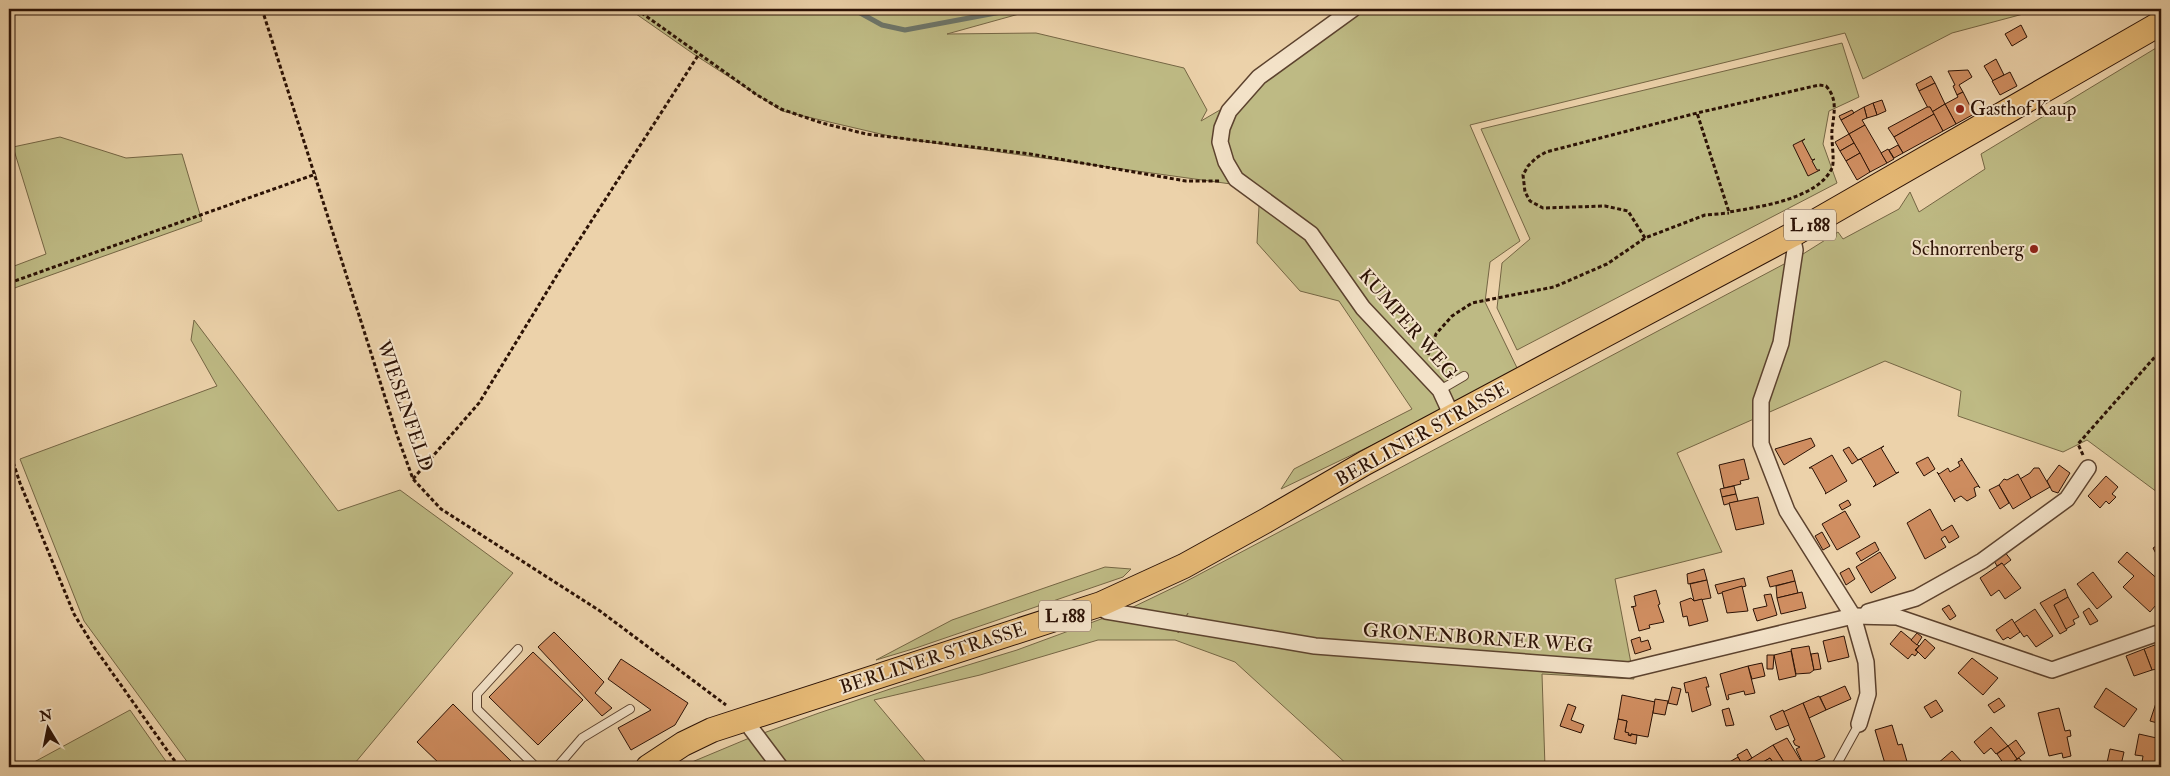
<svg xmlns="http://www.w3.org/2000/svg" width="2170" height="776" viewBox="0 0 2170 776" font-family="'IM FELL Double Pica',serif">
  <rect width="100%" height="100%" fill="#ecd2aa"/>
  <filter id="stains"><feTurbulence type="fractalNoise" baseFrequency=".004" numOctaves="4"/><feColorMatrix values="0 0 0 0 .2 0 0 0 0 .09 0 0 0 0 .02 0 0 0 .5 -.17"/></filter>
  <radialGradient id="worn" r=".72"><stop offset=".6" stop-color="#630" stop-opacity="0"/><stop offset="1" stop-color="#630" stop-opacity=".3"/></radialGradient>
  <g fill="#beba84" stroke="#756644">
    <path d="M629,9H1037L947,34L1036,33L1184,68L1207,110L1201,121L1256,89L1362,9H2042L1952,33L1863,79L1845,33L1470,125L1520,241L1490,262L1485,302L1520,374L1281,489L1294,469L1412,409L1339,301L1300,291L1257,243L1260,188L898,138L782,111L695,55Z"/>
    <path d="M1842,43L1859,97L1829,111L1823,144L1837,183L1517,350L1497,308L1502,263L1530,239L1481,129Z"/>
    <path d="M2161,45V495L2087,440L2063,452L1958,416L1961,391L1885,361L1677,453L1722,552L1615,579L1634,679L1542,674L1545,767H1350L1235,662L1175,640H1098L980,675L874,700L930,767H680L747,739L819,713L893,688L1017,650L1112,615L1180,628L1178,633L1188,613L1184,620L1129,609L1183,583L1803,254L1838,232L1843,239L1899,209L1910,192L1919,212L1985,169L1981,154Z"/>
    <path d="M60,137L126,158L182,154L202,221L9,290V268L46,254L13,147Z"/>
    <path d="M194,320L338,511L400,490L513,573L355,763L356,767H191L84,621L20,459L217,386L191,340Z"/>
    <path d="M1105,567L1131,569L1123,577L916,648L876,660L952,620Z"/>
    <path d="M130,710L170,767H25Z"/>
  </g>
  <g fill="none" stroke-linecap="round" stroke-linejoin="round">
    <path stroke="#6d7569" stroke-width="5" d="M853,9L882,25L905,30L1017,9"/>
  </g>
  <g fill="#d08e61" stroke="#2c1205">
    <path d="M2021,25L2027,37L2012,46L2005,34Z"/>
    <path d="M1996,59L2004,75L1993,81L1984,66Z"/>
    <path d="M1968,70L1972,77L1959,85L1963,92L1957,95L1953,86L1955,85L1948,71Z"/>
    <path d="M2010,72L2017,86L2000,95L1992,81Z"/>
    <path d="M1931,76L1935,83L1919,91L1916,84Z"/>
    <path d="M1935,83L1945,104L1932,112L1930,107L1928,108L1919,91Z"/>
    <path d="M1963,92L1974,114L1956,124L1945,104L1958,97L1957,95Z"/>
    <path d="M1882,100L1886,111L1877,115L1873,103Z"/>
    <path d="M1873,103L1877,115L1867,118L1864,107Z"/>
    <path d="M1945,104L1956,124L1943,131L1932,112Z"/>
    <path d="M1864,107L1867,118L1862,120L1865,125L1849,134L1841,120Z"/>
    <path d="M1927,107H1930L1934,114L1894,137L1888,128Z"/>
    <path d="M1852,110L1854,113L1841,120L1839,116Z"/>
    <path d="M1934,114L1943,131L1903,153L1894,137Z"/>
    <path d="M1865,125L1887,163L1870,172L1849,134Z"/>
    <path d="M1849,134L1854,143L1840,151L1835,142Z"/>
    <path d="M1805,139L1802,141L1812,160L1815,159L1812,161L1817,170H1820L1808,176L1793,145Z"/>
    <path d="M1854,143L1860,153L1846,161L1840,151Z"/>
    <path d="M1898,145L1903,153L1894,158L1889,150Z"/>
    <path d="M1888,149L1894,159L1887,163L1881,153Z"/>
    <path d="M1860,153L1870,172L1857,180L1846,161Z"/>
    <path d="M1811,438L1815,446L1784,465L1775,449Z"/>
    <path d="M1884,446L1881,448L1896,473L1899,472L1873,487L1876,484L1861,459L1858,460Z"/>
    <path d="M1849,447L1858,460L1852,464L1843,450Z"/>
    <path d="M1832,455L1847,481L1825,494L1826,493L1812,468H1809Z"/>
    <path d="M1928,457L1935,469L1924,476L1916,463Z"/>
    <path d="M1961,458L1980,488L1978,486L1974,488L1976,496L1967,501L1961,496L1954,500L1955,502L1937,472L1939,474L1948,468L1950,472L1960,466L1958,462L1962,460Z"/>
    <path d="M1744,459L1749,479L1740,481L1741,484L1724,488L1719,465Z"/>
    <path d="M2059,465L2070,473L2058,493L2052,491L2047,481Z"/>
    <path d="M2034,468H2039L2050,487L2031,498L2020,479L2030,473Z"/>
    <path d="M2018,474L2031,498L2013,509L1999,485L2004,479L2007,480Z"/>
    <path d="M2106,476L2118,487L2112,494L2116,497L2109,504L2106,501L2100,508L2088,496Z"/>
    <path d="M1999,485L2009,503L2000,509L1989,490Z"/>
    <path d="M1734,486L1736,494L1722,497L1720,489Z"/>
    <path d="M1736,494L1738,501L1724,505L1722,497Z"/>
    <path d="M1758,497L1764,524L1736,530L1729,503Z"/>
    <path d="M1848,500L1851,505L1842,510L1839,505Z"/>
    <path d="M1930,509L1942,531L1952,525L1959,537L1949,543L1945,536L1941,539L1946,547L1925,559L1907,523Z"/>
    <path d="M1845,511L1860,537L1837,550L1822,524Z"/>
    <path d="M1822,532L1830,546L1823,550L1815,536Z"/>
    <path d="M1875,542L1879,550L1861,561L1856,553Z"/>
    <path d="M2161,543V563L2153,548Z"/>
    <path d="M2004,551L2011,560L2003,566L2002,563L1997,566L1993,559Z"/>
    <path d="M1880,552L1896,578L1871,593L1856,567Z"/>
    <path d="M2127,552L2161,582V599L2150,612L2123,587L2134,576L2118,562Z"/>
    <path d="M2002,563L2021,588L2005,599L1999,590L1991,596L1980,578Z"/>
    <path d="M1849,568L1855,579L1846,585L1840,573Z"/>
    <path d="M1704,569L1707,580L1688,584L1687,574Z"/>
    <path d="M1792,570L1795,581L1770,587L1767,577Z"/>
    <path d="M2093,572L2112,597L2097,609L2077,584Z"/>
    <path d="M1744,578L1746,586L1718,594L1715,585Z"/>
    <path d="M1707,580L1711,598L1694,601L1690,584Z"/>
    <path d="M1795,581L1798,593L1777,598L1776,586Z"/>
    <path d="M1742,586L1748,611L1727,613L1722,592Z"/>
    <path d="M2065,589L2068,597L2054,605L2067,630L2060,634L2040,603Z"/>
    <path d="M1656,590L1660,604L1658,605L1664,622L1649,625L1650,628L1639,631L1633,607H1631L1636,606L1634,596Z"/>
    <path d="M1802,592L1806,608L1781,614L1777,598Z"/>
    <path d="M1771,594L1777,615L1757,621L1753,609L1767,606L1764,595Z"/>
    <path d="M2068,597L2079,617L2073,620L2075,624L2066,629L2054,605Z"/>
    <path d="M1691,598L1694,601L1702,599L1708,621L1689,626L1687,616L1683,617L1680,602Z"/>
    <path d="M1949,605L1956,616L1950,620L1942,609Z"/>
    <path d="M2089,608L2098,621L2090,625L2083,612Z"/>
    <path d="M2035,609L2053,636L2036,647L2027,635L2024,637L2014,623Z"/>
    <path d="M2012,619L2020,632L2010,639L2008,637L2003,640L1996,630Z"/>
    <path d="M1901,631L1919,646L1915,650L1918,652L1915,656L1912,654L1908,659L1890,644Z"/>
    <path d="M554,632L604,682L595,693L612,708L602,716L538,647Z"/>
    <path d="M1917,633L1922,637L1917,645L1911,640Z"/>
    <path d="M1844,636L1849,657L1828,662L1823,641Z"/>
    <path d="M1640,637L1641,642L1648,640L1651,649L1635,654L1631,640Z"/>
    <path d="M1925,639L1935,648L1925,659L1916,650Z"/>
    <path d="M2160,643L2161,668L2152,670L2144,649Z"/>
    <path d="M1809,646L1814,670L1810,673L1796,674L1791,649Z"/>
    <path d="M2144,649L2152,670L2134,676L2126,656Z"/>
    <path d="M1791,651L1796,676L1779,680L1774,655Z"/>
    <path d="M533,652L583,700L538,745L489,697Z"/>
    <path d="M1818,653L1821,669L1814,670L1811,654Z"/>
    <path d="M1767,655H1774L1773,669H1767Z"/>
    <path d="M1972,658L1998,678L1983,695L1958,673Z"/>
    <path d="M621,659L688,703L675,725L631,750L618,728L651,710L608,679Z"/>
    <path d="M1762,663L1765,676L1752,679L1748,666Z"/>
    <path d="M1748,666L1755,693L1745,695L1744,691L1728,695L1729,699L1727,700L1720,674Z"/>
    <path d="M1706,677L1709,687H1706L1711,705L1692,712L1688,692L1686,693L1684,683Z"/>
    <path d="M1845,686L1851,699L1826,710L1820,697Z"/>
    <path d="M1672,687L1681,689L1677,705L1668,703Z"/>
    <path d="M2106,688L2137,709L2124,727L2094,707Z"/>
    <path d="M1622,695L1655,702L1648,737L1631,734V736L1625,732L1627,721L1618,719Z"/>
    <path d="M1819,696L1826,710L1809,718L1803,703Z"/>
    <path d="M1999,698L2005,706L1994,713L1988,705Z"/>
    <path d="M1655,699L1668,701L1665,715L1653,713Z"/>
    <path d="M1936,700L1943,711L1931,718L1924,707Z"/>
    <path d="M1803,703L1825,757L1804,766L1796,749L1800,747L1795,745L1793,741L1795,740L1783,712Z"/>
    <path d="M2156,703L2161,705V724L2150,721Z"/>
    <path d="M453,704L517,767L520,764L522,767H444L442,766L417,742Z"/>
    <path d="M1568,704L1576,707L1571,720L1584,725L1581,733L1560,726Z"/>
    <path d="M1729,708L1734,725L1726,726L1722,710Z"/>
    <path d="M2059,708L2065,731L2070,730L2071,736L2067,737L2071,756L2063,758L2062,753L2049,756L2038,713Z"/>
    <path d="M1783,710L1789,725L1776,730L1770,716Z"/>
    <path d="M1618,719L1627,721L1625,732L1629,733L1628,735L1631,736V734L1637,735L1636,744L1614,739Z"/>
    <path d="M1892,725L1898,745L1902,744L1908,765L1911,764L1912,767H1886L1875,730Z"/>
    <path d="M1991,727L2008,746L1996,754L1991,748L1984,754L1974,742Z"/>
    <path d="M2139,734L2161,739V766L2142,762L2143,756L2135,755Z"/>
    <path d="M1787,738L1804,766V767H1787L1773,745Z"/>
    <path d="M2016,740L2025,753L2017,759L2008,746Z"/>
    <path d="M1773,745L1787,767H1776L1770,758L1755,767H1728L1726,764L1738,757L1742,764Z"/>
    <path d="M2008,746L2017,759L2006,767L1997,754Z"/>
    <path d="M1747,749L1752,758L1742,764L1737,755Z"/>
    <path d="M2110,749L2124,752L2121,765L2107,763Z"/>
    <path d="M1952,751L1961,761L1954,767H1939L1937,764Z"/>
    <path d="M1770,758L1776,767H1755Z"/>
    <path d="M2019,758L2026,767H2007Z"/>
    <path d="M1817,761L1820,767H1804V766Z"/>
  </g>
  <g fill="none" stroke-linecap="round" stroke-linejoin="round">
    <g stroke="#5c422e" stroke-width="10">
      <g id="service">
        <path d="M1440,390L1464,376"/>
        <path d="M518,649L477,694V709L536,767"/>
        <path d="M557,767L582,738L630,709"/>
        <path d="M1832,767L1837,764L1859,724"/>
      </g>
    </g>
    <g stroke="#5c422e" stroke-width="18">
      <g id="minor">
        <path d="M1353,9L1259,77L1229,111L1222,128L1220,142L1226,162L1236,179L1311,234L1363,308L1440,390L1452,416"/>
        <path d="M1792,235L1795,250L1781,343L1761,401V444L1787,511L1853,616L1866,662L1868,694L1859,724"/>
        <path d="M1101,604L1106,611L1315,646L1629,670L1853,616L1897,617L2052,670L2161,632"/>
        <path d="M1868,612L1916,598L1982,561L2067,499L2088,468"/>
        <path d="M744,719L780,767"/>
      </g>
    </g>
    <g stroke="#2c1205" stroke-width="26">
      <path id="primary" d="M648,767L683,744L712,730L1101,604L1184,566L1267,520L1365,463L1792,235L2161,23"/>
    </g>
    <g stroke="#2c1205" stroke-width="3" stroke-dasharray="4 2.5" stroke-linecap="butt">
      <path d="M262,9L397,435L413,479L441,509L600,611L726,705"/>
      <path d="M636,9L757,95L781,109L822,123L866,134L1030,154L1186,181H1220"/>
      <path d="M1424,9L1452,13L1474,9"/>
      <path d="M1645,238L1628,211L1605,206L1543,208L1530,201L1525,192L1523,175L1528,166L1536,158L1546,152L1697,113L1819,85L1826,86C1838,99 1834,113 1832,130C1831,140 1835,161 1832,168C1818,199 1759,207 1729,212L1697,113"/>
      <path d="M9,283L316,174"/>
      <path d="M1428,355L1436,334L1452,316L1472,303L1554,287L1607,264L1645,238L1705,215L1729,213"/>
      <path d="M9,450L20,483L74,614L94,647L179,767"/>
      <path d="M2083,455L2078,444L2161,350"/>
      <path d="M413,479L479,403L565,262L699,54"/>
    </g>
    <use href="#service" stroke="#f3e2c8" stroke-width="8"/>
    <use href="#minor" stroke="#f3e2c8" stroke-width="15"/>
    <use href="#primary" stroke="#e6b975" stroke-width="24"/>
  </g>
  <g fill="#8f2418" stroke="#f3e2c8" stroke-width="2">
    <circle cx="1960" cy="109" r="5"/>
    <circle cx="2034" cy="249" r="5"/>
  </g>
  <g text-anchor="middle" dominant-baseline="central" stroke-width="4" stroke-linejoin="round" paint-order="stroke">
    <g fill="#f3e2c8" stroke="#685040" stroke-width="1">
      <rect x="1784" y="209.5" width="52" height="31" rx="4"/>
      <rect x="1039" y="600.5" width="52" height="31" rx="4"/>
    </g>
    <g font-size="18" font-weight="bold" fill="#2c1205">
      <text x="1810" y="225">L 188</text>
      <text x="1065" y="616">L 188</text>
    </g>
    <g font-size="19" fill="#2c1205" stroke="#f3e2c8" text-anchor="start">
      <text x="1970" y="109">Gasthof Kaup</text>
      <text x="2024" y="249" text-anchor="end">Schnorrenberg</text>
    </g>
    <g font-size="19" fill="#2c1205" stroke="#f3e2c8">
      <text transform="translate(1408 324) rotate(49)">KUMPER WEG</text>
      <text transform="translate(405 406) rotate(71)">WIESENFELD</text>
      <text transform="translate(1422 434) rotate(-29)">BERLINER STRASSE</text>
      <text transform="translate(1478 638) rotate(4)">GRONENBORNER WEG</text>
      <text transform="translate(933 658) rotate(-18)">BERLINER STRASSE</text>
    </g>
  </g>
  <rect width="2170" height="776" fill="none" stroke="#ecd2aa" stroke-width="30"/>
  <rect x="10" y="10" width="2150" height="756" fill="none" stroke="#2c1205" stroke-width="2.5"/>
  <rect x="15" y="15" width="2140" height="746" fill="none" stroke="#2c1205"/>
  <g transform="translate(48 728) rotate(350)" stroke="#f3e2c8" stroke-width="4" paint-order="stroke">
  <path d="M0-4L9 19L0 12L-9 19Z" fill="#2c1205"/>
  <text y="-8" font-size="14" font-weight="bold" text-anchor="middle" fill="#2c1205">N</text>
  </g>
  <rect width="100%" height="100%" filter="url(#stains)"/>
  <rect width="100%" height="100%" fill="url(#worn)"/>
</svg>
